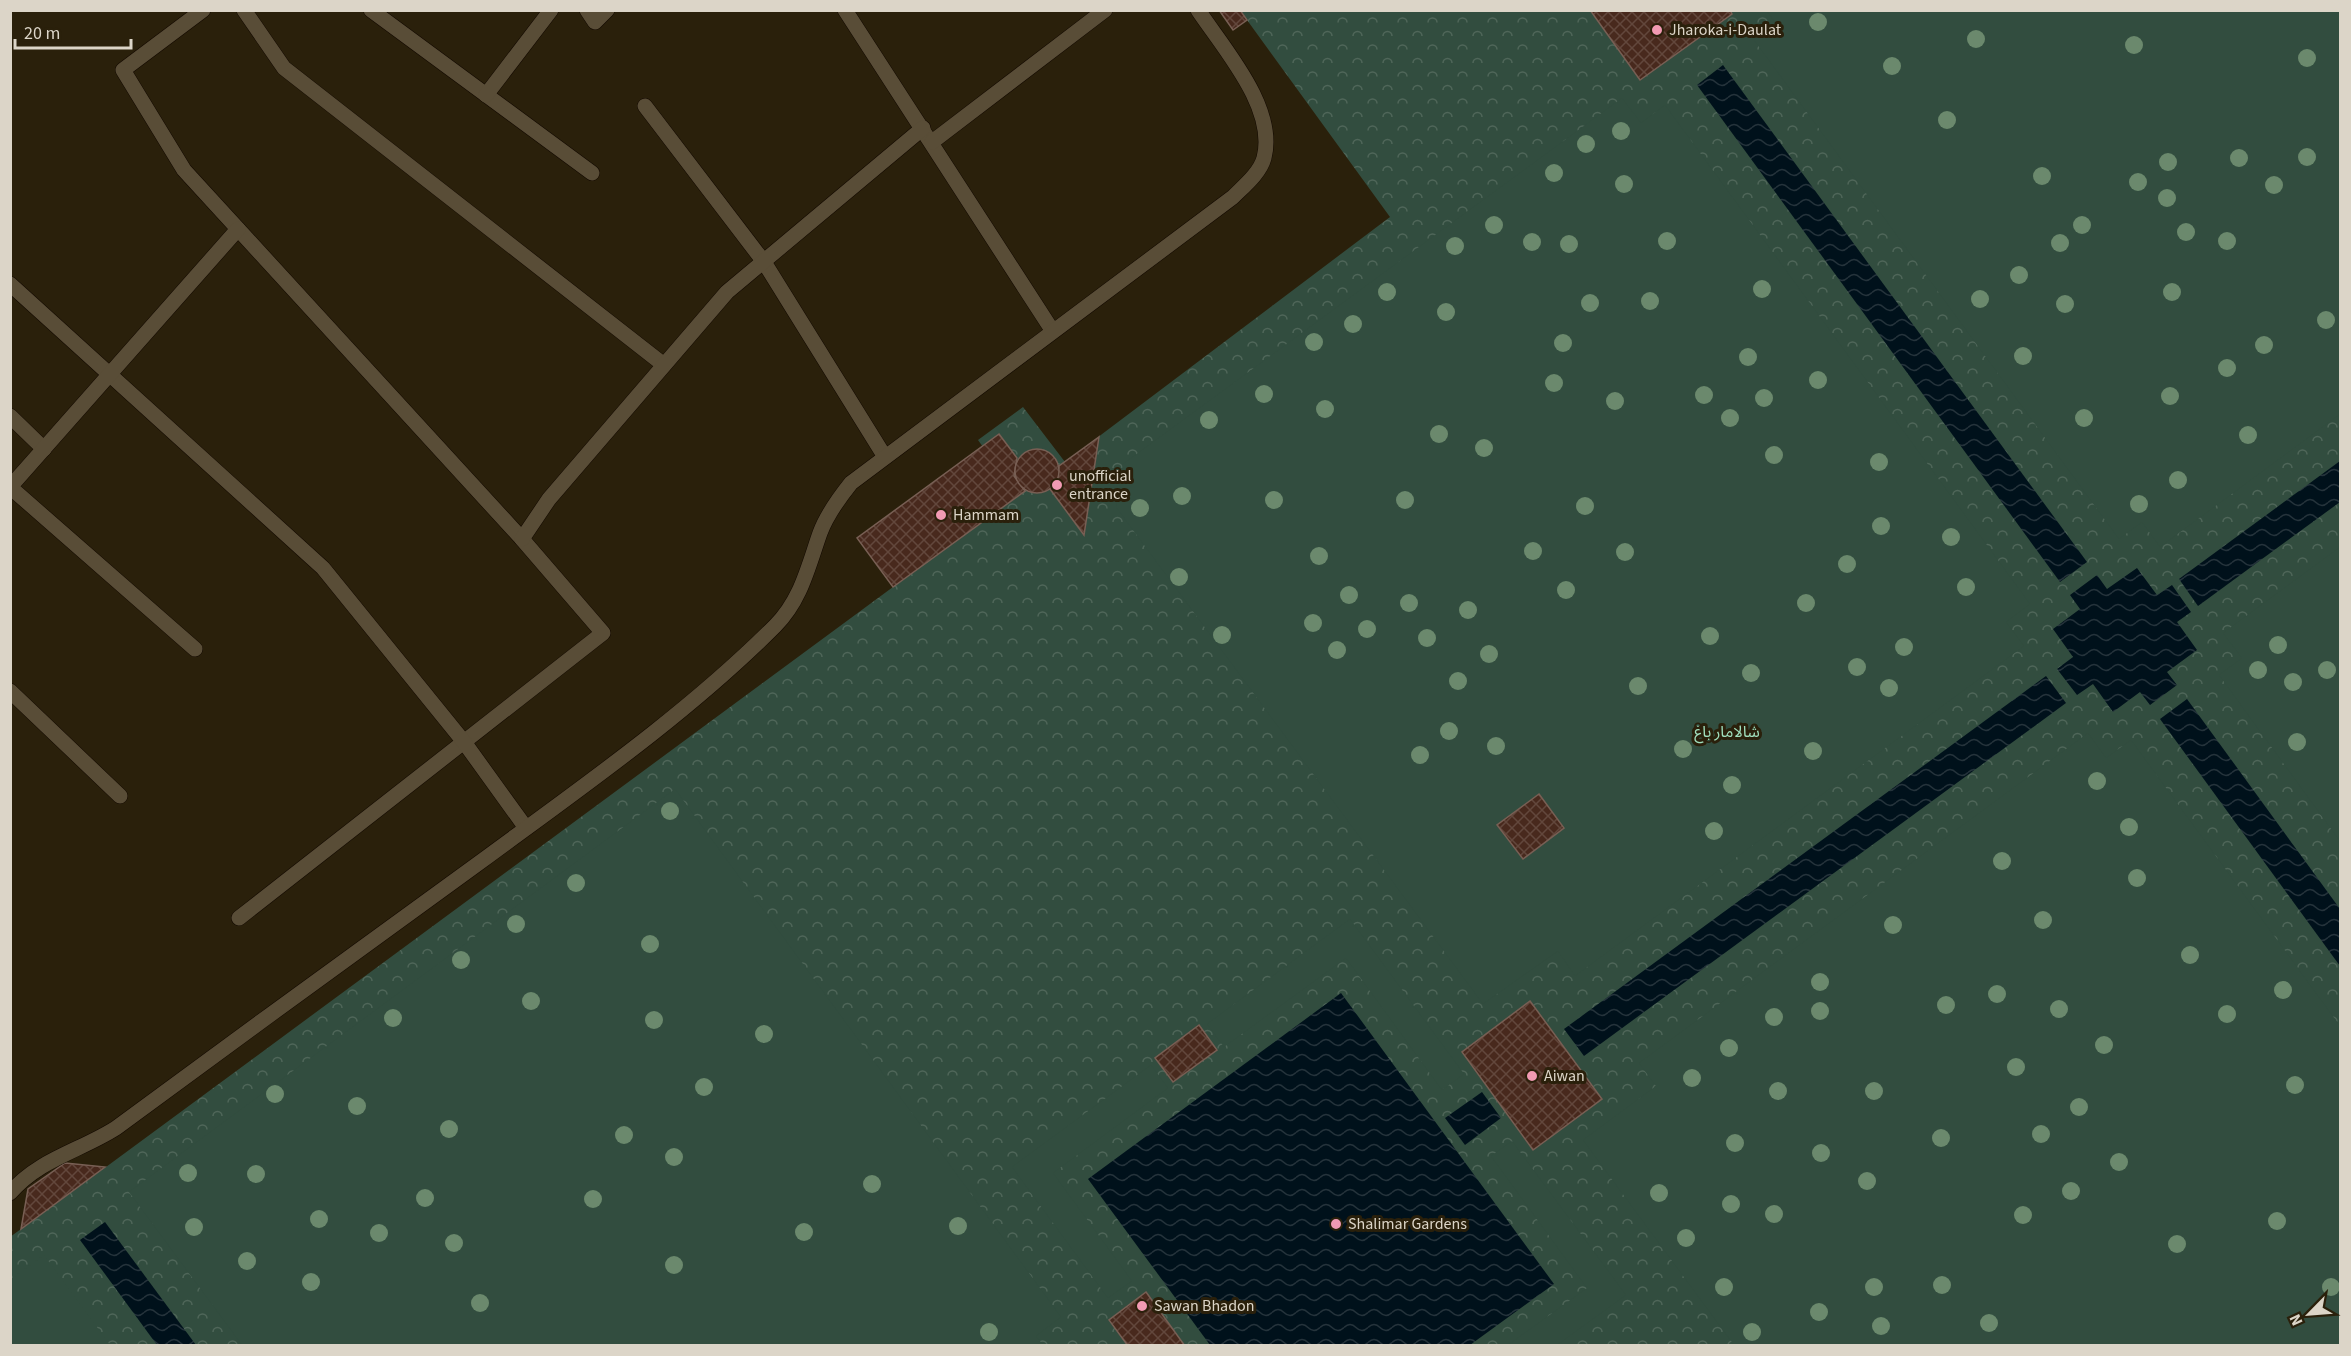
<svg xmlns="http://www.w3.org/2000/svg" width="2351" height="1356" viewBox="0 0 2351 1356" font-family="'Source Sans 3','Noto Sans Arabic',sans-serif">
  <defs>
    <pattern id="park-crowns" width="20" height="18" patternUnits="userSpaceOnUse" patternTransform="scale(1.5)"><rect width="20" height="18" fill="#324d3f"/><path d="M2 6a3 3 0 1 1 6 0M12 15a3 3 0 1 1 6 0" fill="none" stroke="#4f6659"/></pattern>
    <pattern id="water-waves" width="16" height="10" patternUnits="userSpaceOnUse" patternTransform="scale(1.5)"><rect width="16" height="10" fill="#00111b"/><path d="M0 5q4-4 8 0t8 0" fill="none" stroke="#25333b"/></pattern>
    <pattern id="building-cross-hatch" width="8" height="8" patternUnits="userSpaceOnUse" patternTransform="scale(1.5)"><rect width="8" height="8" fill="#48291d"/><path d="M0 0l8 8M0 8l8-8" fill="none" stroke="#62473c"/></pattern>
  </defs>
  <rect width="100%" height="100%" fill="#2a200b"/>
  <path fill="url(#park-crowns)" d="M1219,11H2340V1345L11,1346L10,1237L21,1229L28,1189L65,1163L106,1167L893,587L983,447L978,440L1023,407L1065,462L1390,217L1247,20L1233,30Z"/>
  <g fill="#324d3f">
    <path d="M1767,11H2340V414L2160,547L2142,522L2119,539L1754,40L1776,24Z"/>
    <path d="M1622,98L1641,123L1665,105L2030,604L2006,622L2024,646L1575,976L1558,951L1483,1004L1116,507L1123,464Z"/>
    <path d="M2340,547V841L2219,675L2242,658L2223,633Z"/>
    <path d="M2088,733L2106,758L2131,740L2340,1026V1345H1734L1583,1140L1656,1086L1639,1063Z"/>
    <path d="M675,789L1061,1317L1036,1336L1043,1345H242L129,1192Z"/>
    <path d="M1350,919L1464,1074L1442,1090L1346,958L1224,1047L1207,1024Z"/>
    <path d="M1151,1065L1168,1088L1053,1173L1132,1281L1108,1298L1012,1167Z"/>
    <path d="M1512,1141L1626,1295L1557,1345H1508L1587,1288L1491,1156Z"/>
    <path d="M44,1255L110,1345H11V1279Z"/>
  </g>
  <g fill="url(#water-waves)">
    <path d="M1723,65L2087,562L2060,582L1697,85Z"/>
    <path d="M2340,461V502L2198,606L2179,579Z"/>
    <path d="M2137,568L2157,595L2172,585L2191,612L2177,622L2197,650L2167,672L2177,685L2150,705L2140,692L2113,712L2093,684L2077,695L2057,669L2073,657L2053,629L2080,609L2070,595L2097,575L2107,589Z"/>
    <path d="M2046,676L2066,703L1584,1056L1564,1029Z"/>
    <path d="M2187,699L2340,909V966L2160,719Z"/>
    <path d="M1341,993L1554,1284L1470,1345H1210L1088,1179Z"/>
    <path d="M1482,1092L1501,1118L1465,1145L1445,1118Z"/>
    <path d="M105,1222L196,1345H157L80,1240Z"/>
  </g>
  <g fill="url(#building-cross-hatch)" stroke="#785f54" stroke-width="1.5">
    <path d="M1219,10H1240L1247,20L1233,30Z"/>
    <path d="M1590,10H1730L1732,14L1640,80Z"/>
    <path d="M999,434L1017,458L1014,476L1025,491L893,587L857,538Z"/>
    <path d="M1099,437L1084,535L1050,489L1056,484L1059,466Z"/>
    <circle cx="1037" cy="471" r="22"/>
    <path d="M1539,794L1564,828L1523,859L1497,825Z"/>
    <path d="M1530,1001L1602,1099L1533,1150L1462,1052Z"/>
    <path d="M1199,1025L1217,1050L1173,1082L1155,1058Z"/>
    <path d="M65,1163L105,1167L21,1229L28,1189Z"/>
    <path d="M1146,1292L1185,1346H1128L1109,1320Z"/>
  </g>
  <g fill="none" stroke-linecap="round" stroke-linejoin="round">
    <g stroke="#130900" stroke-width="16">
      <g id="minor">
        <path d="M203,10L123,70L184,170L522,539L603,633L239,918"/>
        <path d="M244,10L284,68L664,365"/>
        <path d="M371,10L592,173"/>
        <path d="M587,10L595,22L607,10"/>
        <path d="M845,10L1052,330"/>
        <path d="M486,95L551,10"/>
        <path d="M645,106L764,262L885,457"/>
        <path d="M932,142L1105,10"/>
        <path d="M10,284L323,568L464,742L526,828"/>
        <path d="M10,416L44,449"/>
        <path d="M522,539L549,499L727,292L923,128"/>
        <path d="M195,649L10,487L238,229"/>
        <path d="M10,691L120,796"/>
        <path d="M10,1193C39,1159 80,1151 116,1128C238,1038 360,949 483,860C582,787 687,714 775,626C801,600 808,567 820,533C827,514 839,498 851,483L1233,197C1244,186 1260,173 1264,158C1277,108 1224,49 1198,10"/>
      </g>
    </g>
    <use href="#minor" stroke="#594d37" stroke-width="15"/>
  </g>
  <g fill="#6b896d">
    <circle cx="1818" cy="22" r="9"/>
    <circle cx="1976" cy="39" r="9"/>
    <circle cx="2134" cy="45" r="9"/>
    <circle cx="2307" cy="58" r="9"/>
    <circle cx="1892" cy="66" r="9"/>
    <circle cx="1947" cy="120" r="9"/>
    <circle cx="1621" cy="131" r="9"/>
    <circle cx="1586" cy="144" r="9"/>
    <circle cx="2307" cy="157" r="9"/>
    <circle cx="2239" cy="158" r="9"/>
    <circle cx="2168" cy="162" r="9"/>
    <circle cx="1554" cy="173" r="9"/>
    <circle cx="2042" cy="176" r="9"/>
    <circle cx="2138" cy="182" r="9"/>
    <circle cx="1624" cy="184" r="9"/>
    <circle cx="2274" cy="185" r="9"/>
    <circle cx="2167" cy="198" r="9"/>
    <circle cx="1494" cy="225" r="9"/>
    <circle cx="2082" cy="225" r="9"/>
    <circle cx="2186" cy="232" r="9"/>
    <circle cx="1667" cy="241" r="9"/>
    <circle cx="2227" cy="241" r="9"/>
    <circle cx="1532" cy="242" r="9"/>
    <circle cx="2060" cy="243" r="9"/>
    <circle cx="1569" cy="244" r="9"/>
    <circle cx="1455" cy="246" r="9"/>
    <circle cx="2019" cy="275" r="9"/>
    <circle cx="1762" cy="289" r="9"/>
    <circle cx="1387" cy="292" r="9"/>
    <circle cx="2172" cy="292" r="9"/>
    <circle cx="1980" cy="299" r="9"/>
    <circle cx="1650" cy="301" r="9"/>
    <circle cx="1590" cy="303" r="9"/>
    <circle cx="2065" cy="304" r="9"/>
    <circle cx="1446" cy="312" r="9"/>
    <circle cx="2326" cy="320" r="9"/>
    <circle cx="1353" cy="324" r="9"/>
    <circle cx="1314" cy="342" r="9"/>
    <circle cx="1563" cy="343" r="9"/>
    <circle cx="2264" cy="345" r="9"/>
    <circle cx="2023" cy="356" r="9"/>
    <circle cx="1748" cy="357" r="9"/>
    <circle cx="2227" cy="368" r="9"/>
    <circle cx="1818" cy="380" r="9"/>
    <circle cx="1554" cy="383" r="9"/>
    <circle cx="1264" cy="394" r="9"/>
    <circle cx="1704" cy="395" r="9"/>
    <circle cx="2170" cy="396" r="9"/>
    <circle cx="1764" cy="398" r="9"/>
    <circle cx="1615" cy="401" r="9"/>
    <circle cx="1325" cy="409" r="9"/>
    <circle cx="1730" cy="418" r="9"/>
    <circle cx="2084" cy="418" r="9"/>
    <circle cx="1209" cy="420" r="9"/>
    <circle cx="1439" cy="434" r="9"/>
    <circle cx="2248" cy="435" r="9"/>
    <circle cx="1484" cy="448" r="9"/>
    <circle cx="1774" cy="455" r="9"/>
    <circle cx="1879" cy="462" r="9"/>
    <circle cx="2178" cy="480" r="9"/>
    <circle cx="1182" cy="496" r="9"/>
    <circle cx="1274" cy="500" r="9"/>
    <circle cx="1405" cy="500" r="9"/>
    <circle cx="2139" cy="504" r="9"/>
    <circle cx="1585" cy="506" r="9"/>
    <circle cx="1140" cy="508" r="9"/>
    <circle cx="1881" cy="526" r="9"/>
    <circle cx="1951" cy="537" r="9"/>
    <circle cx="1533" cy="551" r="9"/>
    <circle cx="1625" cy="552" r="9"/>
    <circle cx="1319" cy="556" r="9"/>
    <circle cx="1847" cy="564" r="9"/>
    <circle cx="1179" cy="577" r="9"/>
    <circle cx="1966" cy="587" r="9"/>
    <circle cx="1566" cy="590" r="9"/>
    <circle cx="1349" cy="595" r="9"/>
    <circle cx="1409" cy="603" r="9"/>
    <circle cx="1806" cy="603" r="9"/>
    <circle cx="1468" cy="610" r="9"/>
    <circle cx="1313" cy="623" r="9"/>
    <circle cx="1367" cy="629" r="9"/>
    <circle cx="1222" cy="635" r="9"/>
    <circle cx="1710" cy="636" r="9"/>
    <circle cx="1427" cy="638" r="9"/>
    <circle cx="2278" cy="645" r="9"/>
    <circle cx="1904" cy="647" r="9"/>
    <circle cx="1337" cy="650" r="9"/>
    <circle cx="1489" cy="654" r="9"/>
    <circle cx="1857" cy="667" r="9"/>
    <circle cx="2258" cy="670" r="9"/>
    <circle cx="2327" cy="670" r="9"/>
    <circle cx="1751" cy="673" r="9"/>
    <circle cx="1458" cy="681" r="9"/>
    <circle cx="2293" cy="682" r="9"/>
    <circle cx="1638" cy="686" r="9"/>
    <circle cx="1889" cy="688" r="9"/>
    <circle cx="1449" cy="731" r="9"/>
    <circle cx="2297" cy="742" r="9"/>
    <circle cx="1496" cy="746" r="9"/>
    <circle cx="1683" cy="749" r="9"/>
    <circle cx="1813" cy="751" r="9"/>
    <circle cx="1420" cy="755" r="9"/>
    <circle cx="2097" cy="781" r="9"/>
    <circle cx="1732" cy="785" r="9"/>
    <circle cx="670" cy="811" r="9"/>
    <circle cx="2129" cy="827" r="9"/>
    <circle cx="1714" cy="831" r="9"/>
    <circle cx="2002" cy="861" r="9"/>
    <circle cx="2137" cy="878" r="9"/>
    <circle cx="576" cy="883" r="9"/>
    <circle cx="2043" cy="920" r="9"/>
    <circle cx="516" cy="924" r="9"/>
    <circle cx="1893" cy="925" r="9"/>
    <circle cx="650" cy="944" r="9"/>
    <circle cx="2190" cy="955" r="9"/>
    <circle cx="461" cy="960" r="9"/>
    <circle cx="1820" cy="982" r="9"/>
    <circle cx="2283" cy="990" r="9"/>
    <circle cx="1997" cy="994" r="9"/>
    <circle cx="531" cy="1001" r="9"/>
    <circle cx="1946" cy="1005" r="9"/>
    <circle cx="2059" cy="1009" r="9"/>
    <circle cx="1820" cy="1011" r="9"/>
    <circle cx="2227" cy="1014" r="9"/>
    <circle cx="1774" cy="1017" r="9"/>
    <circle cx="393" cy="1018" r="9"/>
    <circle cx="654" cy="1020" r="9"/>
    <circle cx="764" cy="1034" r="9"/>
    <circle cx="2104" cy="1045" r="9"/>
    <circle cx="1729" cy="1048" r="9"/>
    <circle cx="2016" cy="1067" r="9"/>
    <circle cx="1692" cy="1078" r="9"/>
    <circle cx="2295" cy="1085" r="9"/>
    <circle cx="704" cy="1087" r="9"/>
    <circle cx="1778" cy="1091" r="9"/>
    <circle cx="1874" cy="1091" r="9"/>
    <circle cx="275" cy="1094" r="9"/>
    <circle cx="357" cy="1106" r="9"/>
    <circle cx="2079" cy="1107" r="9"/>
    <circle cx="449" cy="1129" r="9"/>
    <circle cx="2041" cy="1134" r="9"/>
    <circle cx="624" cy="1135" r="9"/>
    <circle cx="1941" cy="1138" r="9"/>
    <circle cx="1735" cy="1143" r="9"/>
    <circle cx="1821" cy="1153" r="9"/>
    <circle cx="674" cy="1157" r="9"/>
    <circle cx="2119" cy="1162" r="9"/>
    <circle cx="188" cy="1173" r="9"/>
    <circle cx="256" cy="1174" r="9"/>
    <circle cx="1867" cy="1181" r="9"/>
    <circle cx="872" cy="1184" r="9"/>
    <circle cx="2071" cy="1191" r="9"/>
    <circle cx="1659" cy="1193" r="9"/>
    <circle cx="425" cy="1198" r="9"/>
    <circle cx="593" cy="1199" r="9"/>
    <circle cx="1731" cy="1204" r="9"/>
    <circle cx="1774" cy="1214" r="9"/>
    <circle cx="2023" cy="1215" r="9"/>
    <circle cx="319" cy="1219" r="9"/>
    <circle cx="2277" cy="1221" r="9"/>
    <circle cx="958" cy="1226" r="9"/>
    <circle cx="194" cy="1227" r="9"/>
    <circle cx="804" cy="1232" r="9"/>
    <circle cx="379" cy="1233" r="9"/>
    <circle cx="1686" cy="1238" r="9"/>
    <circle cx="454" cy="1243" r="9"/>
    <circle cx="2177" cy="1244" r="9"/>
    <circle cx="247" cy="1261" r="9"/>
    <circle cx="674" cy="1265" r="9"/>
    <circle cx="311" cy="1282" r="9"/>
    <circle cx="1942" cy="1285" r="9"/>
    <circle cx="1724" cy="1287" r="9"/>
    <circle cx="1874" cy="1287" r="9"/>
    <circle cx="2331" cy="1287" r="9"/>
    <circle cx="480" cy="1303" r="9"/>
    <circle cx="1819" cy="1312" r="9"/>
    <circle cx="1989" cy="1323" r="9"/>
    <circle cx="1881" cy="1326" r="9"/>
    <circle cx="989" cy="1332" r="9"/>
    <circle cx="1752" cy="1332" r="9"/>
  </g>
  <g fill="#f19ab3" stroke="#2a200b" stroke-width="2">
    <circle cx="1657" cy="30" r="6"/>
    <circle cx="1057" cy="485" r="6"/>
    <circle cx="941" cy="515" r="6"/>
    <circle cx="1532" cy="1076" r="6"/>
    <circle cx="1336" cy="1224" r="6"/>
    <circle cx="1142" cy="1306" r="6"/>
  </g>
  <g text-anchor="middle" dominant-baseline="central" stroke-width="6" stroke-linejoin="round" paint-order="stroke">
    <g font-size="16" fill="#dcd5c8" stroke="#2a200b" text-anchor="start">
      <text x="1669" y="30">Jharoka-i-Daulat</text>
      <text x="1069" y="476">unofficial<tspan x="1069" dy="18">entrance</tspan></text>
      <text x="953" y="515">Hammam</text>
      <text x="1544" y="1076">Aiwan</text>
      <text x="1348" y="1224">Shalimar Gardens</text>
      <text x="1154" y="1306">Sawan Bhadon</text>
    </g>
    <g font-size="16" fill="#a0dfbd" stroke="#2a200b">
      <text x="1727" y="732">شالامار باغ</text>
    </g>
  </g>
  <rect width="2351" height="1356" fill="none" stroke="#dcd5c8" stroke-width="24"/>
  <g transform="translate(2309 1314) rotate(245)" stroke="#2a200b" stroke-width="4.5" paint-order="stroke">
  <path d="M0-4.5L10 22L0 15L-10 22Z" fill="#dcd5c8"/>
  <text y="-9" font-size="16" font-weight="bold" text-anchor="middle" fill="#dcd5c8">N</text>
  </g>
  <path d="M15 39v9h116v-9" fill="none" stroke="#dcd5c8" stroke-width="3"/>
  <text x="24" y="39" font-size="18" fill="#dcd5c8" stroke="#2a200b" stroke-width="4.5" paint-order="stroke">20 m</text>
</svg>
